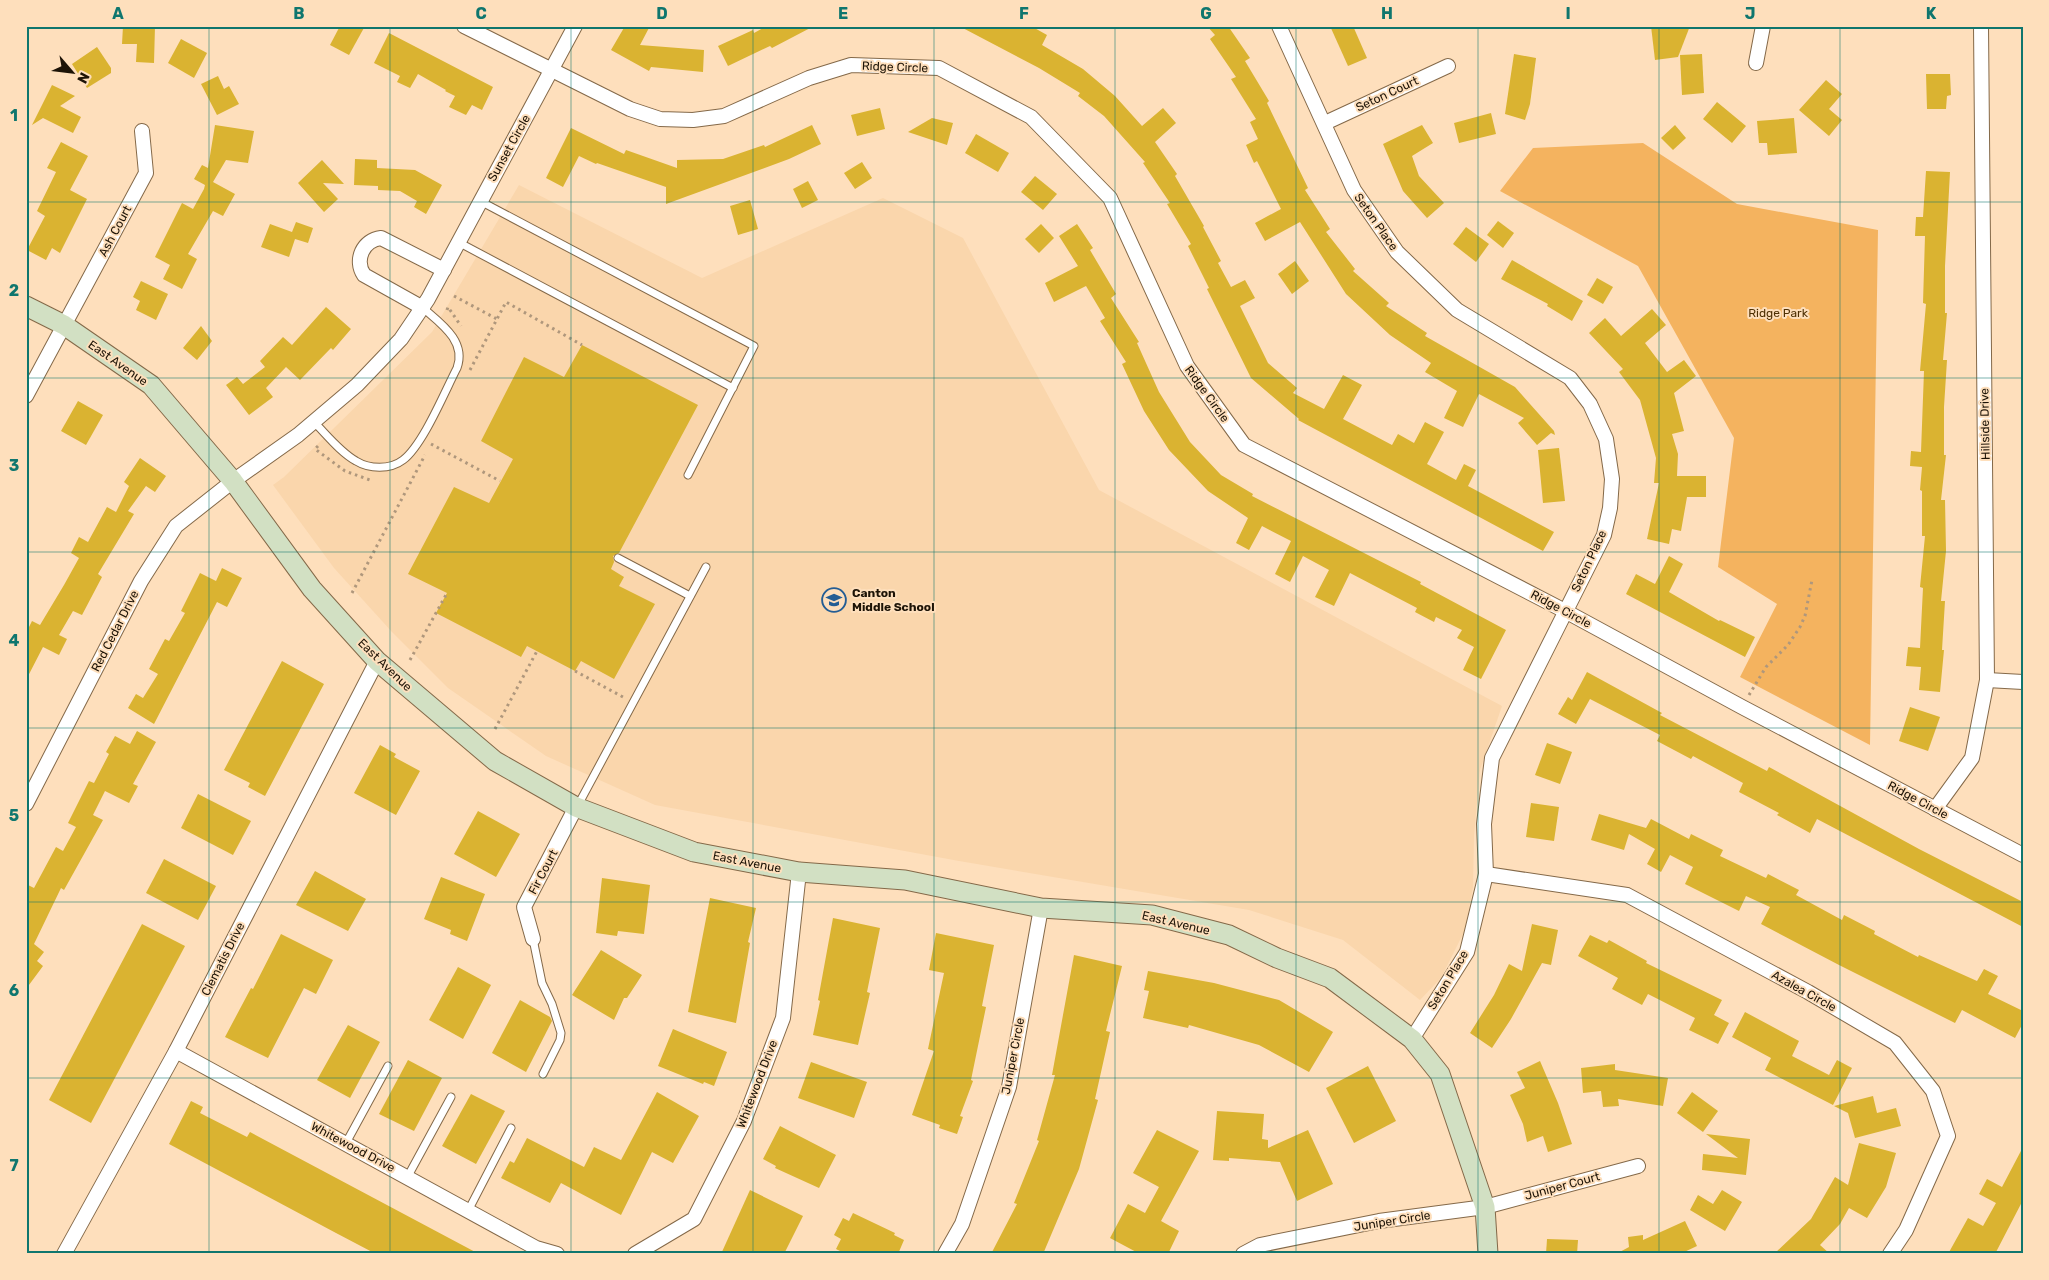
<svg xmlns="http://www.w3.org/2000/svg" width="2049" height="1280" viewBox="0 0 2049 1280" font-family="Rubik,sans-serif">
  <rect width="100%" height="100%" fill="#fedfbc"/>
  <path fill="#fad6ac" d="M519,185L702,278L883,198L963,238L1099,490L1502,706L1480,770L1474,836L1473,887L1465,930L1441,978L1420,1000L1343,940L1249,910L959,861L655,805L546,756L448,688L392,632L334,568L273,485L284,477L432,332Z"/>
  <path fill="#f4b35f" d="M1643,143L1737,204L1878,230L1870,745L1740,677L1777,604L1718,567L1734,438L1638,266L1500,191L1533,148Z"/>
  <g fill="#dab331">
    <path d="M123,26H155L154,63L136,62L137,44H122Z"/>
    <path d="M340,26H365L349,55L330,45Z"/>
    <path d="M625,26H650L640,45L704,50L703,72L651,67L649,71L611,50Z"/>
    <path d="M767,26H814L772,48L770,46L728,66L718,46L753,30L754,33Z"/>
    <path d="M959,26H1031L1047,35L1042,45L1083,69L1115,96L1142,126L1163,108L1176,123L1155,142L1177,174L1175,176L1204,226L1203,227L1221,261L1218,263L1231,287L1245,280L1255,298L1240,306L1268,363L1297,388L1293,393L1324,409L1343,375L1362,385L1343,419L1392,445L1398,434L1414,443L1425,422L1444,432L1427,464L1456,480L1464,464L1476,470L1468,486L1554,532L1543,551L1298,420L1299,419L1251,378L1207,289L1209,288L1188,246L1191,244L1167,204L1170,203L1143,163L1145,162L1104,116L1078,96L1080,93L1039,68Z"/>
    <path d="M1207,26H1228L1250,58L1245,61L1269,101L1267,103L1308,188L1305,190L1330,229L1326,232L1355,269L1353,271L1389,303L1386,306L1427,333L1425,336L1515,387L1554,431L1555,435L1551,433L1537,445L1518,423L1524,418L1479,394L1463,427L1444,418L1457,391L1425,372L1431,363L1390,335L1346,294L1300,222L1265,241L1255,223L1281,209L1257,161L1254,163L1246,145L1258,139L1250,122L1256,119L1231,79L1236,77L1210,39L1215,35Z"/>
    <path d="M1330,26H1353L1367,58L1348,66Z"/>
    <path d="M1651,26H1690L1678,57L1655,60Z"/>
    <path d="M389,33L493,87L482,110L472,105L466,115L449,107L455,96L445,91L446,90L418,74L410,88L397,82L400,76L374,63Z"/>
    <path d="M181,39L207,53L194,78L168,63Z"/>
    <path d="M97,47L111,68V73L87,88L72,64Z"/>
    <path d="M1514,54L1536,58L1530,104L1525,120L1505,114Z"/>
    <path d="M1702,54L1704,93L1682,95L1680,55Z"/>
    <path d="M1926,74H1950L1951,95L1947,96L1946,109H1927Z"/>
    <path d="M218,76L224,89L229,86L239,104L217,115L201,84Z"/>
    <path d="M1826,80L1842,94L1829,109L1842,120L1829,136L1799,110Z"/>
    <path d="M52,85L75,96L60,106L81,117L73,133L43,118L32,125Z"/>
    <path d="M1717,102L1746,126L1732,143L1703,119Z"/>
    <path d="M880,108L885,129L857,136L851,115Z"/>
    <path d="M1491,113L1496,134L1459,143L1454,123Z"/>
    <path d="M932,118L953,123L947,145L908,132Z"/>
    <path d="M1794,118L1797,153L1768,155L1767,143H1759L1757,121Z"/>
    <path d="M215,125L254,131L248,163L226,160L213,182L235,194L223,216L213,211L188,254L197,259L182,289L163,279L170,265L155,257L182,203L193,209L204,189L205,185L194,179L202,165L208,168Z"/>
    <path d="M812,125L821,144L789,159L666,204V187L597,163L596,164L579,156L563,187L546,178L571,128L624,154L626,150L677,168V160L723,159L764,145L765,147Z"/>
    <path d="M1422,125L1433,143L1412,156L1419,176L1444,203L1427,218L1403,191L1383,144Z"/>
    <path d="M1675,125L1686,138L1673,150L1661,138Z"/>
    <path d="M976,134L1009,153L998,172L965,153Z"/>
    <path d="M61,142L88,156L70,190L87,199L60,253L52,248L46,260L27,250L45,216L37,211L56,172L47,168Z"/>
    <path d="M355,159L377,160V168L415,170L442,185L426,214L414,207L417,201L400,191L378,190V186L354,185Z"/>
    <path d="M322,160L344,184L323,183L338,199L324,212L298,183Z"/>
    <path d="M862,162L872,178L855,189L844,173Z"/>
    <path d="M1926,171L1950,172L1945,266V313H1947L1943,360H1947L1944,407V455H1946L1941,500H1945L1946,551L1941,601H1945L1942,650H1944L1940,692L1919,690L1921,667L1906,666L1908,647L1920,648L1923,588L1920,587L1925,536H1922V491L1920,490L1922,467L1910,466L1911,451L1921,452L1924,371H1920L1926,304L1923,303L1925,236H1915L1916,217H1923Z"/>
    <path d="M1035,176L1057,194L1043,210L1021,192Z"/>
    <path d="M808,181L818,200L802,208L793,189Z"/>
    <path d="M750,200L758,229L738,235L730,206Z"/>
    <path d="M1498,221L1514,233L1503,248L1487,235Z"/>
    <path d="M296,222L313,228L308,243L295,239L289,257L261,247L270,224L292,232Z"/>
    <path d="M1041,224L1054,238L1039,253L1025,239Z"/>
    <path d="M1077,224L1093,248L1090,250L1116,294L1111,298L1139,342L1137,343L1159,392L1190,442L1221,475L1253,494L1252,496L1421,582L1420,584L1506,630L1481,679L1463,670L1474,647L1457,638L1462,630L1436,617L1434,622L1415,612L1417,608L1350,573L1334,606L1315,597L1329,570L1303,556L1290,582L1275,574L1291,541L1262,526L1249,550L1236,543L1248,518L1208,491L1169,450L1144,411L1122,364L1126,362L1100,321L1105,318L1086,286L1054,302L1045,283L1078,266L1059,236Z"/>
    <path d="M1466,227L1489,244L1476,262L1453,244Z"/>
    <path d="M1512,260L1583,301L1572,321L1547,306L1548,304L1501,279Z"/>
    <path d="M1295,261L1309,281L1292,294L1278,274Z"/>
    <path d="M1597,278L1613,287L1603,304L1587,295Z"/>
    <path d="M141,281L168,294L156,320L136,310L140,301L133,297Z"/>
    <path d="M326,307L351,329L333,350L331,348L300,380L286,367L266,388L273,397L249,415L226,385L237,377L243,384L265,367L260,361L283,337L292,345Z"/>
    <path d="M1652,309L1666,325L1645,343L1667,372L1684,360L1696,376L1674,393L1684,431L1672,434L1678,454L1677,476H1706V497H1687L1681,531L1672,529L1669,544L1647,539L1659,483H1654L1656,458L1640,400L1619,372L1623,369L1589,333L1605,318L1621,336Z"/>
    <path d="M201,326L212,341L197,360L183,348Z"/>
    <path d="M582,345L698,405L619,553L613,556L614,562L611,569L624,577L619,586L655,604L614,679L581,661L575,671L527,646L521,657L436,613L447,593L408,574L454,487L489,503L513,459L481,441L524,357L564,377Z"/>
    <path d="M78,401L103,415L86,445L61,431Z"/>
    <path d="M1559,448L1565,501L1543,503L1538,450Z"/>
    <path d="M140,458L166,476L155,492L146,486L128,511L134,514L98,574L102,577L82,615L73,611L59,635L67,639L59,655L43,647L26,680V633L32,621L40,625L64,585L79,558L71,553L79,537L88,542L107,507L116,512L129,486L124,482Z"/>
    <path d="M1669,556L1683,564L1669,592L1719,621L1720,620L1755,637L1745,657L1626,594L1636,574L1655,584Z"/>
    <path d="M222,568L242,578L227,607L217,602L154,724L128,708L136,694L143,698L158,674L149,669L165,639L169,641L185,613L181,611L200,573L216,581Z"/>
    <path d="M282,661L324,684L265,796L248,787L250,783L224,770Z"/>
    <path d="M1587,672L1662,713L1660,715L1767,771L1769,767L1919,849L2023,902V927L1817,819L1810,833L1777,815L1779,813L1739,792L1743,783L1693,756L1691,759L1657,741L1660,735L1590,699L1576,724L1558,714L1568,697L1572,700Z"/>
    <path d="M1910,707L1940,717L1928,751L1899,741Z"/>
    <path d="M137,731L156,742L133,784L138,786L129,803L105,791L93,815L103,820L64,890L61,888L34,944L44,952L37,961L43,966L26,989V884L34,888L56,847L63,851L76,827L68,823L89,781L94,783L109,754L106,752L115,736L130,744Z"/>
    <path d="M1547,743L1572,752L1560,784L1535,775Z"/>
    <path d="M380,745L396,754L394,757L420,771L396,815L354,793Z"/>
    <path d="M198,794L251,821L233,855L181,828Z"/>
    <path d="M1531,803L1559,807L1554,841L1526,837Z"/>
    <path d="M478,811L520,834L496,877L454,854Z"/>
    <path d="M1599,814L1646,828L1651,819L1689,839L1691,834L1723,850L1720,856L1766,878L1768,874L1799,890L1796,895L1842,920L1844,915L1875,931L1874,934L1918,957L1919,955L1977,981L1984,969L1998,976L1988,994L2023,1011V1023L2015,1038L1962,1010L1955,1023L1839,965L1761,924L1770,907L1746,896L1739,911L1685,884L1693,867L1670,855L1661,872L1647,864L1655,849L1629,834L1624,850L1591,840Z"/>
    <path d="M164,859L216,886L198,920L146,893Z"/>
    <path d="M315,871L366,899L348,931L296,905Z"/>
    <path d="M441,877L485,894L467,941L450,934L451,930L424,919Z"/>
    <path d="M602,878L650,885L644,934L618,931L617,936L596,933Z"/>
    <path d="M710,898L756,908L748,942L750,943L736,1023L688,1012Z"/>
    <path d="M833,918L880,928L867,992L870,993L858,1045L813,1035L820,1001L818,1000Z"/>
    <path d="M142,924L185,946L91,1123L49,1100Z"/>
    <path d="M1532,924L1558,930L1551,965L1542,963L1511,1019L1492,1048L1470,1033L1494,995L1509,964L1522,971Z"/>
    <path d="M936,933L994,945L982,1006L986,1007L971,1080L973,1081L960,1116L963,1117L957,1134L939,1128L940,1125L912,1115L934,1051L928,1049L944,973L929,970Z"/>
    <path d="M281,934L333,960L316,994L304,988L268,1058L225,1037L251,988L253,989Z"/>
    <path d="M1590,935L1607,943L1609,940L1647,961L1646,963L1722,1000L1714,1015L1729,1023L1718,1044L1689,1030L1695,1018L1648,994L1642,1005L1612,989L1618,978L1578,956Z"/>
    <path d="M601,950L642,975L627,998H624L614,1020L572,995Z"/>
    <path d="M1074,955L1122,966L1106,1031L1110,1032L1095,1099L1098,1100L1079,1169L1043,1254H991L1017,1204L1014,1203L1039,1141L1037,1140L1055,1075H1052Z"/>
    <path d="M458,967L491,985L463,1039L429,1020Z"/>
    <path d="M1148,971L1214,983L1279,1000L1333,1032L1309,1072L1259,1045L1189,1025L1188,1028L1143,1018L1149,991L1144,990Z"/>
    <path d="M520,1000L550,1017L552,1021L526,1072L492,1053Z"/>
    <path d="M1745,1012L1799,1041L1792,1056L1829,1075L1837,1060L1852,1068L1833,1105L1765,1070L1771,1058L1732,1037Z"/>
    <path d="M348,1025L380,1042L350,1098L317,1080Z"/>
    <path d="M673,1029L727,1052L714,1086L704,1082L703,1084L658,1066Z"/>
    <path d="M408,1060L442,1078L414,1131L379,1114Z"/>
    <path d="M1540,1061L1558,1103L1572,1144L1548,1152L1543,1136L1527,1142L1523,1124L1510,1095L1525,1088L1517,1072Z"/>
    <path d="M811,1062L867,1082L854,1118L798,1098Z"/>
    <path d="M1615,1064V1070L1668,1078L1663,1106L1618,1099L1619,1106L1603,1107L1601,1091L1583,1093L1581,1068Z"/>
    <path d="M1368,1066L1396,1121L1354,1143L1326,1088Z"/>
    <path d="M657,1092L699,1116L673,1163L652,1152L621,1215L561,1183L550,1203L501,1178L510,1161L514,1163L527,1138L584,1167L594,1147L621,1160Z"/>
    <path d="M1692,1092L1718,1111L1703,1132L1677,1113Z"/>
    <path d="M471,1094L505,1111L476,1164L442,1146Z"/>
    <path d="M1873,1096L1877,1113L1896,1108L1901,1126L1855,1138L1848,1113L1834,1106Z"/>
    <path d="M191,1101L203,1107L200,1113L247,1137L250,1132L479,1254H376L336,1233L169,1144Z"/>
    <path d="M1217,1111L1264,1114L1262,1139L1268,1140V1148L1308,1130L1333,1184L1297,1201L1280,1162L1229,1158V1161L1213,1160Z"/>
    <path d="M780,1126L836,1155L819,1188L775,1168L776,1166L763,1159Z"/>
    <path d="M1157,1130L1199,1151L1161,1221L1179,1231L1168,1254H1140L1110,1238L1128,1204L1145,1213L1159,1187L1133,1173Z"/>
    <path d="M1706,1134L1750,1139L1746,1175L1702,1170L1703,1154L1738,1158Z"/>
    <path d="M1859,1143L1896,1153L1886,1187L1867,1218L1849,1208L1840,1224L1820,1245L1830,1254H1774L1811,1219L1835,1177L1848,1185Z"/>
    <path d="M2023,1147V1200L1995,1254H1948L1968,1218L1983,1226L1996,1203L1979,1194L1987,1179L2002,1187Z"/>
    <path d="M750,1190L803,1216L784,1254H721Z"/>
    <path d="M1722,1190L1742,1202L1725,1231L1690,1210L1698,1195L1713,1204Z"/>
    <path d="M853,1213L895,1233L894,1235L904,1240L898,1254H846L836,1249L841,1239L834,1235L843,1218L849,1221Z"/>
    <path d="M1685,1221L1697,1246L1680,1254H1616L1629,1247L1628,1237L1643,1235V1240Z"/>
    <path d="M1547,1239L1578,1240L1577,1254H1546Z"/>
  </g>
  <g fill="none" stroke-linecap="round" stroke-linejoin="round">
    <g stroke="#846949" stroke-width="9">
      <g id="lane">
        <path d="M480,201L754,346L688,475"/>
        <path d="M458,242L733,388"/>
        <path d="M314,422C327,435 340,452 356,461C369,469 390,470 403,460C423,445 445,391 457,368C467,341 440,323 423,308"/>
        <path d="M618,558L690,596"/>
        <path d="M577,807L706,567"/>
        <path d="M533,939L542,983L552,1004L561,1033L560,1040L543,1074"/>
        <path d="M346,1143L388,1066"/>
        <path d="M408,1176L451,1097"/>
        <path d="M468,1211L511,1128"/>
      </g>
    </g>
    <g stroke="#846949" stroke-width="16">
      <g id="street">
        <path d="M464,26L630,109L660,119L693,120L724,116L809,78L851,65L939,68L1031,117L1110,198L1187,366L1244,445L1565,611L1742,707L2023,855"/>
        <path d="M1279,26L1354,190L1397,252L1457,310L1570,378L1590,404L1606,439L1612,479L1610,508L1604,535L1492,758L1484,824L1486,874L1467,952L1412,1039"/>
        <path d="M1756,63L1763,26"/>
        <path d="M1325,123L1448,66"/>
        <path d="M423,308L364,275C354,260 363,240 381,238L444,270"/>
        <path d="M26,396L146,173L142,131"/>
        <path d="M1987,680L2023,682"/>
        <path d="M26,804L141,581L176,526L233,481L298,435L357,385L401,339L428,299L575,26"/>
        <path d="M1935,809L1972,758L1987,680L1981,26"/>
        <path d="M1486,874L1627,895L1808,992L1895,1043L1933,1091L1948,1136L1906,1230L1890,1254"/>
        <path d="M533,939L524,907L576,807"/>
        <path d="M176,1051L536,1248L557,1254"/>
        <path d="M64,1254L176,1051L377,661"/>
        <path d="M635,1254L694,1219L744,1121L783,1018L799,872"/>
        <path d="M945,1254L962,1224L1009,1087L1041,908"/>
        <path d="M1243,1254L1260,1245L1379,1221L1485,1207L1638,1166"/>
      </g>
    </g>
    <g stroke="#846949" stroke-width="21">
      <path id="secondary" d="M26,306L64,325L151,385L233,481L312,589L377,661L495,761L576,807L694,852L799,872L905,880L1041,908L1152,915L1229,935L1277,958L1330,978L1412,1039L1440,1074L1485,1207L1488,1254"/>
    </g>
    <g stroke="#af977c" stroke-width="3" stroke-dasharray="2.5 4" stroke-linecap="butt">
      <path d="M454,296L497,319"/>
      <path d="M447,310L448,307L461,326"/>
      <path d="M470,370L506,302L582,345"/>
      <path d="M431,444L500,481"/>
      <path d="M318,446L315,449L345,471L370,480"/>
      <path d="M352,593L425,455"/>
      <path d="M410,660L447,593"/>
      <path d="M575,671L623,697"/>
      <path d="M1749,695L1766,667L1788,645L1800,627L1805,616L1812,580"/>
      <path d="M495,729L537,651"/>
    </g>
    <use href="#lane" stroke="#fff" stroke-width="7"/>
    <use href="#street" stroke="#fff" stroke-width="14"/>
    <use href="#secondary" stroke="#d2e0c3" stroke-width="19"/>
  </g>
  <path fill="none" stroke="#0f766e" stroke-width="1" stroke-opacity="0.55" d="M209,26V1254M390,26V1254M571,26V1254M753,26V1254M934,26V1254M1115,26V1254M1296,26V1254M1478,26V1254M1659,26V1254M1840,26V1254M26,202H2023M26,378H2023M26,552H2023M26,728H2023M26,902H2023M26,1078H2023"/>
  <defs>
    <g id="school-ring" transform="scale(1.25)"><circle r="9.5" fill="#fedfbc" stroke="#245d94" stroke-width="1.5"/><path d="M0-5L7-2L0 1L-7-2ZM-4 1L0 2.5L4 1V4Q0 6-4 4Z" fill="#245d94"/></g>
  </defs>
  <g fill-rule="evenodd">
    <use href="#school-ring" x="834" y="600"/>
  </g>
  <g text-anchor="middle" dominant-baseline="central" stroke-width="4" stroke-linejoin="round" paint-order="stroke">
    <g font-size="12" fill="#1d1306" stroke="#fedfbc">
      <text transform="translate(895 67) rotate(2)">Ridge Circle</text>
      <text transform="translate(1387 94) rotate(-25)">Seton Court</text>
      <text transform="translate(509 148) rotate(-61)">Sunset Circle</text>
      <text transform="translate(1376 222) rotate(55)">Seton Place</text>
      <text transform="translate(115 231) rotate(-62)">Ash Court</text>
      <text transform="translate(118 363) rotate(35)">East Avenue</text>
      <text transform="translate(1207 394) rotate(54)">Ridge Circle</text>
      <text transform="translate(1985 424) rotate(-91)">Hillside Drive</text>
      <text transform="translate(1589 561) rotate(-65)">Seton Place</text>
      <text transform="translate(1561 609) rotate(28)">Ridge Circle</text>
      <text transform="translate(115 631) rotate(-63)">Red Cedar Drive</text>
      <text transform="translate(385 665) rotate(44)">East Avenue</text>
      <text transform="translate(1918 800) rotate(28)">Ridge Circle</text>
      <text transform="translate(747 862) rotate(11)">East Avenue</text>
      <text transform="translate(543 872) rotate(-62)">Fir Court</text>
      <text transform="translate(1176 923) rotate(13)">East Avenue</text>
      <text transform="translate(223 959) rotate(-63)">Clematis Drive</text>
      <text transform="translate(1448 980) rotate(-59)">Seton Place</text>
      <text transform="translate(1804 991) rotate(29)">Azalea Circle</text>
      <text transform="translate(1013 1056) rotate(-79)">Juniper Circle</text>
      <text transform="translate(757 1084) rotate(-69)">Whitewood Drive</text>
      <text transform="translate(353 1147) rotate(28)">Whitewood Drive</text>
      <text transform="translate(1562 1186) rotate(-15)">Juniper Court</text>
      <text transform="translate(1392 1221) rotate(-9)">Juniper Circle</text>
    </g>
    <g font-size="12" fill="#4e3004" stroke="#fedfbc">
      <text x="1778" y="313">Ridge Park</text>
    </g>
    <g font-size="12" font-weight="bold" fill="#1d1306" stroke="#fedfbc" text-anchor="start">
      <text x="852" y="593">Canton<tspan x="852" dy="14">Middle School</tspan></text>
    </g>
  </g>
  <rect width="2049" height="1280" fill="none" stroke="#fedfbc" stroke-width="55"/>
  <g transform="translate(72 72) rotate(118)" stroke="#fedfbc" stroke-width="4" paint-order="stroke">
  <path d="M0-4L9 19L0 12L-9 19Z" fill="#1d1306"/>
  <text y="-8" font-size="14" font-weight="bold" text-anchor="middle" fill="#1d1306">N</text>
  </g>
  <rect x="28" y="28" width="1994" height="1224" fill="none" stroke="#0f766e" stroke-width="2"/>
  <g font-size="16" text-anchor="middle" font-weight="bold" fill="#0f766e">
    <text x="118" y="19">A</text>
    <text x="299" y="19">B</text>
    <text x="481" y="19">C</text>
    <text x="662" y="19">D</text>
    <text x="843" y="19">E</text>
    <text x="1024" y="19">F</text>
    <text x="1206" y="19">G</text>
    <text x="1387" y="19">H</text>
    <text x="1568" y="19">I</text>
    <text x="1750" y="19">J</text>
    <text x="1931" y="19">K</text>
    <text x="14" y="121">1</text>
    <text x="14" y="296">2</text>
    <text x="14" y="471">3</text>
    <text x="14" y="646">4</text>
    <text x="14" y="821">5</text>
    <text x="14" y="996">6</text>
    <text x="14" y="1171">7</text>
  </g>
</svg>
